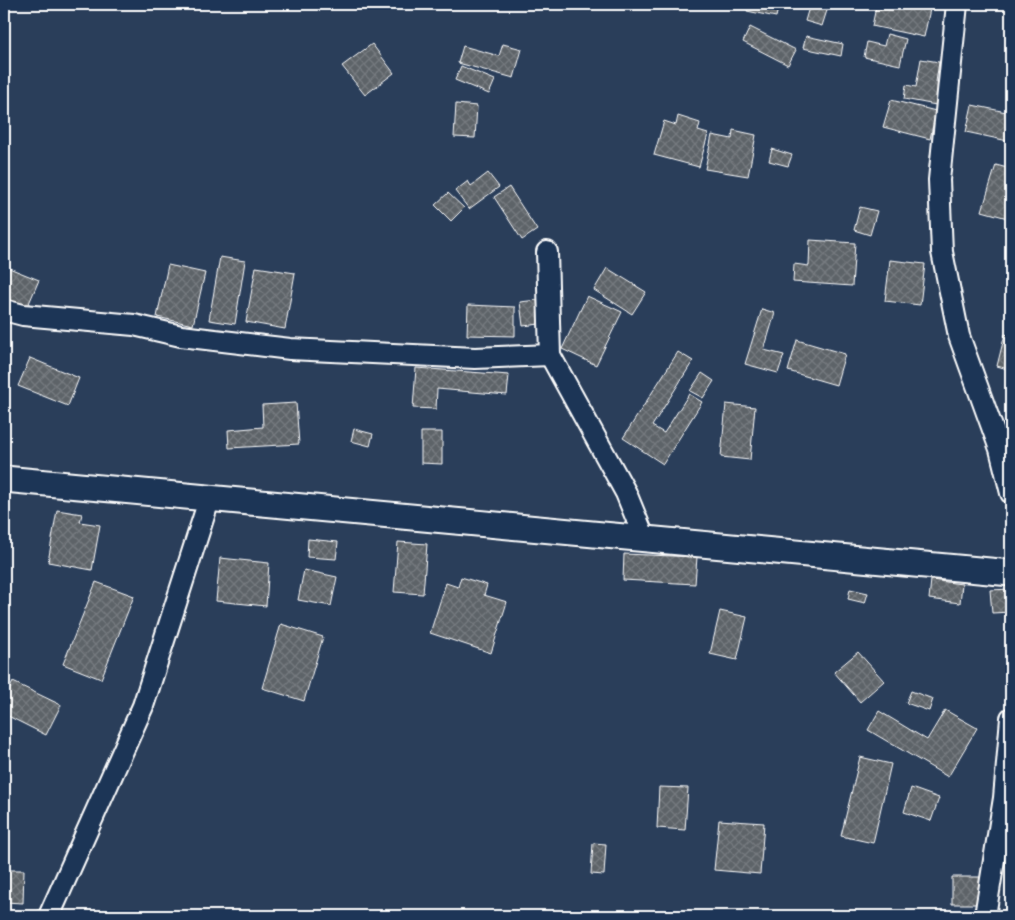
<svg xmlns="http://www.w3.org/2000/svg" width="1015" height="920" viewBox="0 0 1015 920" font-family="'Playpen Sans',sans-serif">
  <defs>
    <pattern id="building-cross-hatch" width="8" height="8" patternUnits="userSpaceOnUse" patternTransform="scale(1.25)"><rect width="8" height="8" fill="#5d6368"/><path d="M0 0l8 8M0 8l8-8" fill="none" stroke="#757a7f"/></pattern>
  </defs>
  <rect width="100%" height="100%" fill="#2a3e5a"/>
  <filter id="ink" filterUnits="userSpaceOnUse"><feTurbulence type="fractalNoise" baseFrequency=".02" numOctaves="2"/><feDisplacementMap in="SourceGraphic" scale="10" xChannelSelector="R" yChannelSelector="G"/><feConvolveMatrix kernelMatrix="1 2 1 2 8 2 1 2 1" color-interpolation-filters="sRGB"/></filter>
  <g filter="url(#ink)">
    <g fill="url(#building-cross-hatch)" stroke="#fff">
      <path d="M749,4H779L776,17L747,11Z"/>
      <path d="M810,4H829L822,26L805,21Z"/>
      <path d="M893,4L930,9L924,37L872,26L876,7L881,9L882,5L892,7Z"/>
      <path d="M750,27L796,50L788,65L743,42Z"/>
      <path d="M887,34L906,39L900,65L864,57L867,42L884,46Z"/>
      <path d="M806,36L843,44L841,56L803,48Z"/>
      <path d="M372,44L394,73L365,95L342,66Z"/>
      <path d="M503,44L522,49L514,78L458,63L463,46L499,56Z"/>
      <path d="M921,59L939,62L936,82L940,83L936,105L904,99L906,85L916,87Z"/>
      <path d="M461,66L495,80L489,94L455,80Z"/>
      <path d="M891,100L936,111L930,139L883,127Z"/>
      <path d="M456,104L477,106L475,138L454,137Z"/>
      <path d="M972,105L1011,113L1008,141L966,132Z"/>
      <path d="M678,116L700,123L698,131L708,134L699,167L654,155L664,121L676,125Z"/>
      <path d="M733,130L756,135L748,176L705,169L712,135L732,139Z"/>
      <path d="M772,149L792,155L788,166L769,161Z"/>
      <path d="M996,165L1011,169V219L982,211Z"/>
      <path d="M488,173L499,187L469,209L455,191L468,181L471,186Z"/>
      <path d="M509,187L537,230L522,240L494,197Z"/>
      <path d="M448,193L464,208L451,221L435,205Z"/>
      <path d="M860,207L877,211L870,235L854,230Z"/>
      <path d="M810,240L855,243L852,286L793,282L794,264L809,266Z"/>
      <path d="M220,257L245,261L235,324L209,320Z"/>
      <path d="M890,260L925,264L920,305L885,301Z"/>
      <path d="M168,265L205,273L193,325L157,317Z"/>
      <path d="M4,266L39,280L27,308L4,299Z"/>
      <path d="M256,267L295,273L285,329L246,322Z"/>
      <path d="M607,268L646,292L632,314L594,290Z"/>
      <path d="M587,296L622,312L596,365L562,349Z"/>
      <path d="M537,300L540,324L523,326L520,302Z"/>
      <path d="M468,305L515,307V336L467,335Z"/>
      <path d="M762,309L775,313L764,350L784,355L778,373L745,364Z"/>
      <path d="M1005,334L1011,336V370L997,366Z"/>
      <path d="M797,340L845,354L836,385L788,371Z"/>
      <path d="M678,352L693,361L652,426L664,433L689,394L702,402L663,464L623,438Z"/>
      <path d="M30,358L79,378L68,406L18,386Z"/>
      <path d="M416,368L509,375L507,395L437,389L436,409L413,408Z"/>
      <path d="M702,373L714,381L703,398L690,391Z"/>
      <path d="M296,403L299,444L229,448L228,430L263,427L262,405Z"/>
      <path d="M726,404L755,407L750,460L721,457Z"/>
      <path d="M354,429L373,434L370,446L351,441Z"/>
      <path d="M421,432H442V464L421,463Z"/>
      <path d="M57,510L82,514L80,522L100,525L92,570L48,562Z"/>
      <path d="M308,539L338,542L336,559L307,557Z"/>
      <path d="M398,542L427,544L423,594L394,592Z"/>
      <path d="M624,554L697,557L695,584L623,580Z"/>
      <path d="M220,558L269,563L266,606L216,601Z"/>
      <path d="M304,570L337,577L331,606L298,600Z"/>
      <path d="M461,577L487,585L484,595L507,602L491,653L430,633L446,583L458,587Z"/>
      <path d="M931,580L962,584L960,603L929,599Z"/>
      <path d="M96,582L134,596L101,679L63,664Z"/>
      <path d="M850,589L868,593L865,603L848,599Z"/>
      <path d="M1011,589V612L992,613L990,590Z"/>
      <path d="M720,611L747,617L737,660L710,654Z"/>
      <path d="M281,624L323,637L304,701L262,688Z"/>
      <path d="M858,652L884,681L860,702L834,672Z"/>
      <path d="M13,682L61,705L46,735L4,714V700Z"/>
      <path d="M911,691L933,699L929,711L906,703Z"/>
      <path d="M945,710L977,728L948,777L868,730L879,711L927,740Z"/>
      <path d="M860,757L891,764L873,843L841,836Z"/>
      <path d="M659,787L688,788L685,830L657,828Z"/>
      <path d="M911,788L939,798L931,821L904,812Z"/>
      <path d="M719,820L764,823L760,874L714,870Z"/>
      <path d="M593,843L606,844L604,875L591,874Z"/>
      <path d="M4,870H24L23,903L4,902Z"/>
      <path d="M952,877H985L984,904H952Z"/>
      <path d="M772,913L800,916H772Z"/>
    </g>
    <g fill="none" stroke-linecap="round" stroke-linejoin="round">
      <g stroke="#fff" stroke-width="24">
        <g id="minor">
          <path d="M957,4L939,180L942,252L959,336L1000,449L1011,493"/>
          <path d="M547,252L550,355L626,493L644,537"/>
          <path d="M4,310L23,315L134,325L181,336L290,349L475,358L550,355"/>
          <path d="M49,916L143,706L210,497"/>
          <path d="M985,916L1004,798L1011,718"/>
        </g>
      </g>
      <g stroke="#fff" stroke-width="29">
        <path id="tertiary" d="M4,479L1011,573"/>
      </g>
      <use href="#minor" stroke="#1d3557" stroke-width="20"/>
      <use href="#tertiary" stroke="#1d3557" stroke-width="25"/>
    </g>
  </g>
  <rect width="1015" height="920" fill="none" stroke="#1d3557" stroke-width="20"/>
  <rect x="10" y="10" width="995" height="900" fill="none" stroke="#fff" stroke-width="2" filter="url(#ink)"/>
</svg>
